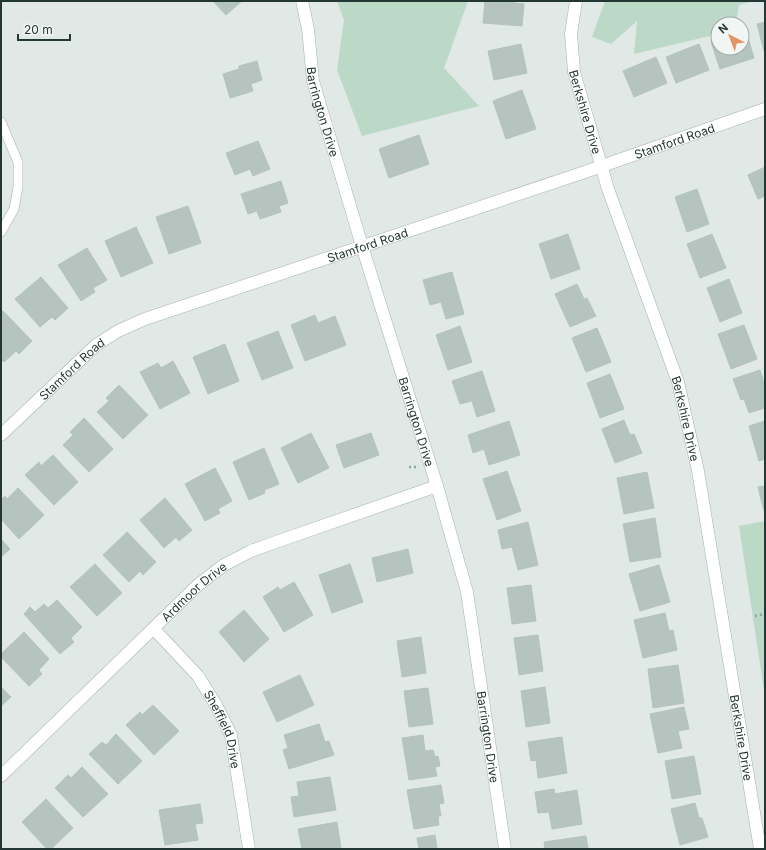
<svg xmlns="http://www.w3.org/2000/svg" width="766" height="850" viewBox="0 0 766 850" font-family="Inter,sans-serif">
  <rect width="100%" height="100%" fill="#e1e9e7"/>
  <g fill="#bcd8c7">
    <path d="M337,1H468L444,68L479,106L362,136L337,70L344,20Z"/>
    <path d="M605,1H754L739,5L736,24H718V34L634,54L637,21L611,44L592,37Z"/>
    <path d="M765,521V697L739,526Z"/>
  </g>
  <g fill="#b6c4c0" stroke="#b4c2be">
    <path d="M213,1H242L226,15Z"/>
    <path d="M485,1H514V3L524,4L522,26L483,23Z"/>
    <path d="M765,22V51H764L757,24Z"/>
    <path d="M746,31L754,58L720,69L711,42L718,40V48H742V32Z"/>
    <path d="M521,44L527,73L494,80L488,51Z"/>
    <path d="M699,44L709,70L676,83L666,57Z"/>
    <path d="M656,57L667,83L634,97L623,71Z"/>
    <path d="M257,61L262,80L251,84L253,91L230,98L223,74L239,69V66Z"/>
    <path d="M522,90L536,129L506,139L493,101Z"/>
    <path d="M419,135L429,164L389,178L379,149Z"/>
    <path d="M258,141L270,169L253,176L250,169L235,175L226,153Z"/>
    <path d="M765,167V196L758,199L748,175Z"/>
    <path d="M281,181L288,203L279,206L281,212L260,219L257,211L248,214L241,194Z"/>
    <path d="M697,189L709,224L687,232L675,197Z"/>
    <path d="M188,206L201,243L169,254L156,217Z"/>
    <path d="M136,227L153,263L121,277L105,241Z"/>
    <path d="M568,234L580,269L551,279L539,244Z"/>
    <path d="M712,234L726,268L700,278L687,244Z"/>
    <path d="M87,248L107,280L93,288L95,292L81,301L58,265Z"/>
    <path d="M452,272L464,314L446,319L441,302L430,305L423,280Z"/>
    <path d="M41,277L68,308L55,320L52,317L40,327L15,299Z"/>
    <path d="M729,279L742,313L720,322L707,288Z"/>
    <path d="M577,284L584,299L587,298L596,316L570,327L555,294Z"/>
    <path d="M3,311L32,341L19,354L16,351L4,362L1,359V313Z"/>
    <path d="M315,315L318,323L335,316L346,345L305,361L291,325Z"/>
    <path d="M744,325L757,359L731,369L718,334Z"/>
    <path d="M460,326L472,362L448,370L436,335Z"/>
    <path d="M597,328L611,362L586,372L572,338Z"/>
    <path d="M278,331L293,368L262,380L247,343Z"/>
    <path d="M225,344L239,381L208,394L193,357Z"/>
    <path d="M173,361L190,393L160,409L140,372L158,363L161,368Z"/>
    <path d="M760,370L765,386V408L749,413L744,399L741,400L733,379Z"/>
    <path d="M482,371L495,411L477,417L472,401L460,404L452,381Z"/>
    <path d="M610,374L624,409L600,418L587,383Z"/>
    <path d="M119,385L148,415L123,439L97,412L109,401L106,398Z"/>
    <path d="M84,418L113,449L89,472L63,445L73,435L70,432Z"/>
    <path d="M624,420L630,435L634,434L642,453L615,463L602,429Z"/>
    <path d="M509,421L520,455L489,465L484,449L473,453L468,435Z"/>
    <path d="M765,421V459L759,461L749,426Z"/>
    <path d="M311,433L329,468L298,483L281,448Z"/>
    <path d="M371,433L379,455L344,468L336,445Z"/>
    <path d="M264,448L279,484L264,490L265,493L249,500L233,462Z"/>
    <path d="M53,455L78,482L54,505L25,475L39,462L41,466Z"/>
    <path d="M215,468L232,501L218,509L220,513L205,521L185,484Z"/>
    <path d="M507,471L521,511L497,520L483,479Z"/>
    <path d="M647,472L654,508L624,514L617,478Z"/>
    <path d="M765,486V511H764L758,487Z"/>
    <path d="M18,488L44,515L19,539L1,519V500L5,496L7,499Z"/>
    <path d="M165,498L192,530L179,541L176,537L164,548L140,520Z"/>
    <path d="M655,518L661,557L630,562L623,524Z"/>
    <path d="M528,522L538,565L518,570L512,547L502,549L498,530Z"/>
    <path d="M127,532L156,562L143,575L140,571L129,582L103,555Z"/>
    <path d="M1,539L10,549L1,557Z"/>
    <path d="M408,549L413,573L377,582L372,558Z"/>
    <path d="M95,564L122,593L97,616L70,587Z"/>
    <path d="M350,564L363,602L332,613L319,575Z"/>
    <path d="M659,565L670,602L640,611L629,574Z"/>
    <path d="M294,582L313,615L284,632L263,597L278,587L280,590Z"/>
    <path d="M531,585L536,621L512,624L507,588Z"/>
    <path d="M57,600L82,627L71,638L74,642L60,654L24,614L30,607L35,612L44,604L48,608Z"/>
    <path d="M244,610L269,639L244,662L219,632Z"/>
    <path d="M665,613L669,631L673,630L677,650L643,658L634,620Z"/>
    <path d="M24,632L49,659L39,670L42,674L29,686L1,657V654Z"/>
    <path d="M538,635L543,671L519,675L514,638Z"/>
    <path d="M421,637L426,673L402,677L397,641Z"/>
    <path d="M678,665L684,703L653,708L648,669Z"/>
    <path d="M300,675L314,705L277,722L263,692Z"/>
    <path d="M1,687L11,697L1,706Z"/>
    <path d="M545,687L550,723L526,727L521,691Z"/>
    <path d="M428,688L433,724L409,727L404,691Z"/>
    <path d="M153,705L179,731L154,755L126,725L140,712L142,715Z"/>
    <path d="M684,707L689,729L678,731L682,748L658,753L650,714Z"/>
    <path d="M319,724L325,742L329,741L334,755L289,769L283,750L288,748L284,735Z"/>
    <path d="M116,734L142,761L118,784L89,754L102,742L106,745Z"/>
    <path d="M423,735L425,751L433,750L435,757L438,756L440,766L435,767L437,776L409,780L402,738Z"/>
    <path d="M562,737L567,773L538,778L536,760L531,761L528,742Z"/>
    <path d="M694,756L701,794L672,799L665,761Z"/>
    <path d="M82,767L108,794L83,817L55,788L68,775L71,778Z"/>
    <path d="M330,777L336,810L294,817L291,797L299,796L297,782Z"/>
    <path d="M441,785L444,803L439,804L441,816H438L439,825L414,829L407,790Z"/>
    <path d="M554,789L555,794L577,790L582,824L552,829L549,812L538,813L535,792Z"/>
    <path d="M46,799L73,828L51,849H47L22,822Z"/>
    <path d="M695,803L699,818H702L708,837L680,845L671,809Z"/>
    <path d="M200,804L203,823L195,824L198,840L165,845L159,810Z"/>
    <path d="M337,822L341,849H302L298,829Z"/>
    <path d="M435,835L437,849H419L417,838Z"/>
    <path d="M586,836L588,849H545L544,842Z"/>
  </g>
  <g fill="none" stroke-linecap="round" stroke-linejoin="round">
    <g stroke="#a4b0ae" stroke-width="10">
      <path id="service" d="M1,122L18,162V187L14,209L1,232"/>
    </g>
    <g stroke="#a4b0ae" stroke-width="13">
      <g id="minor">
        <path id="s1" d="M302,1L308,29L313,81L362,246L437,486L467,592L505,849"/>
        <path id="s2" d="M576,1L571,34L574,72L608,189L678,382L698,471L760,849"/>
        <path id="s3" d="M1,435L96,345L118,331L145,319L579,174L765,109"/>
        <path id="s4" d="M154,629L198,676L216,705L231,735L249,849"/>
        <path id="s5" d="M1,776L198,585L224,565L251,551L273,543L437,486"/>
      </g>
    </g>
    <g stroke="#85a9a2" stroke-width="2.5" stroke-dasharray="2 3" stroke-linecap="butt">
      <path d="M409,467H417"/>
      <path d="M755,616L765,614"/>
    </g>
    <use href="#service" stroke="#fff" stroke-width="9"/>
    <use href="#minor" stroke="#fff" stroke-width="12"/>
  </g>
  <g text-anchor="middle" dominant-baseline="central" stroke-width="3" stroke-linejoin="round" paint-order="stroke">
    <g font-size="12" fill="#233835" stroke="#f1f6f4">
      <text stroke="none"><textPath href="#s2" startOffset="113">Berkshire Drive</textPath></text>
      <text stroke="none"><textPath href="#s1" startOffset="113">Barrington Drive</textPath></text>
      <text stroke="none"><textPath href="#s3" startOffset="745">Stamford Road</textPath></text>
      <text stroke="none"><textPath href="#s3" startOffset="421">Stamford Road</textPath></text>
      <text stroke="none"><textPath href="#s3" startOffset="97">Stamford Road</textPath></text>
      <text stroke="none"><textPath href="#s2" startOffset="436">Berkshire Drive</textPath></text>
      <text stroke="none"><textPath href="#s1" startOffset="437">Barrington Drive</textPath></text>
      <text stroke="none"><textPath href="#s5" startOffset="267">Ardmoor Drive</textPath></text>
      <text stroke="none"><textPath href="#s4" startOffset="124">Sheffield Drive</textPath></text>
      <text stroke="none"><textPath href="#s1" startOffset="761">Barrington Drive</textPath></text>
      <text stroke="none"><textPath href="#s2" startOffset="760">Berkshire Drive</textPath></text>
    </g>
  </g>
  <rect width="766" height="850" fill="none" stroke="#233835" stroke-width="4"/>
  <g transform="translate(730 36) rotate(318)"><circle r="19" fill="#f1f6f4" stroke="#9faaa8"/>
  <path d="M0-3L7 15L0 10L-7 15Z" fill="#e19567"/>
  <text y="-6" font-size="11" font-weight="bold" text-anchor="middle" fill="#233835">N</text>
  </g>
  <path d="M18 34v6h52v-6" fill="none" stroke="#233835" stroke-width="2"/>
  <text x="24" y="34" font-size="12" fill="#233835" stroke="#f1f6f4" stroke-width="3" paint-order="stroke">20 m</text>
</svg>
